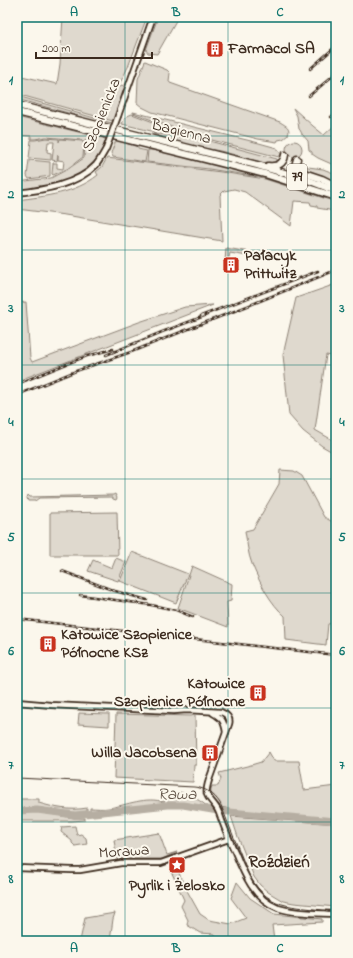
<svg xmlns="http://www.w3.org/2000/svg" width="353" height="958" viewBox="0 0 353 958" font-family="'Indie Flower',sans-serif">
  <rect width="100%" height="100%" fill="#fbf7ec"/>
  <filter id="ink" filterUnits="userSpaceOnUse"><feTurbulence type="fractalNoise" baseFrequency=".025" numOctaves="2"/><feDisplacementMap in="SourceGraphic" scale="8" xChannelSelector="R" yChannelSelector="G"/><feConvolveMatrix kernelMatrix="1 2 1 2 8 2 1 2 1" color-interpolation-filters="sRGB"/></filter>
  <g filter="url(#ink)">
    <g fill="#dfd9ce" stroke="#8d8276">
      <path d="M63,17H147L128,67L118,87L122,85L126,88L113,121L17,94V75L57,84L60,64Z"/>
      <path d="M158,17H178L157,54L148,53L146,50Z"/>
      <path d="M145,61L167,70L170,73L169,81L170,83L280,122C286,126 291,127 288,135L283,139L278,140L277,142L258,139L152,112L142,107L137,103L138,79Z"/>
      <path d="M17,96L112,123L111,126L107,125L68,113L17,99Z"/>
      <path d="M293,108L313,126L324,135L336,124V166L318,158L312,154V152L309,150L308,141L302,134L300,130L299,129L297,116Z"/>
      <path d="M133,112L259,143L277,148V150L279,151L281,154L279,157L196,136L133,113Z"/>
      <path d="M132,114L180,132L178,134L151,131L122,124C125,117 125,117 132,114Z"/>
      <path d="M17,117L103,138L106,140L103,147V148C85,182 52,186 17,190V182L51,178L68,169L84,158L85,144L84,141L87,139L83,141L81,140L46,137L35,139H31V136L17,135Z"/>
      <path d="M151,133L190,138L209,141L277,159L278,162L273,165L220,151L193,146L167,139Z"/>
      <path d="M46,138L59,139V142L60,139L82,141L84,144L83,157L67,169L53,175L52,174L53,163H57V168L63,169L64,161L58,160V155L57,161L52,160L54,142H48L47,152L51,153V160L29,158L31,140H35Z"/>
      <path d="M116,140L138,147V149L147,151L145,162L113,157L111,153Z"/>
      <circle cx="294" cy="149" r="8"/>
      <path d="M148,150H162L271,178L336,200V201L303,190L259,177L209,169L147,162Z"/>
      <path d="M107,158L221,172L265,179L336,202V213L329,210L317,208V206L311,205L310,202L294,201L291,226L245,192L234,189L224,191L220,195L222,241L65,215L17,209V200C46,196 74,194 98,175L96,172L102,167Z"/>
      <path d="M29,160L50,162V176L29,179L27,176Z"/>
      <path d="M301,166L323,169L336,174V184L301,171L300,168Z"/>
      <path d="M226,248L256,253L255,259H253V257L230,253L228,262H225Z"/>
      <path d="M336,284V357L326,355L315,430L336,442V454L322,446L303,431L289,415L283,355L296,298Z"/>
      <path d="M26,302L30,358L32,362L139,322L185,307L213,305L17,381V303Z"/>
      <path d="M280,470L294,471L302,476L324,517L336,524V623L328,624L326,645L286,640L285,616C271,604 259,582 252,564C248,554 247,542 245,531L253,529L279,484Z"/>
      <path d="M115,494L117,498L116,500L113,499L112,497L39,498L35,501H28L27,498L28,495L30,497L113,495Z"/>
      <path d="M117,512L118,555H50V513Z"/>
      <path d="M132,552L188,574L176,603L120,581Z"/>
      <path d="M116,558L126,562L118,581L88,571L93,560L112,568Z"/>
      <path d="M192,566L232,584L231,601L227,602L228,627L178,608Z"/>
      <path d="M79,713L109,714V726L78,724Z"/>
      <path d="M116,714L191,716L195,715L196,765H194L193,782L114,778Z"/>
      <path d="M269,752L274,761H299L304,790L336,786V819L233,811L226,808L220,807C215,800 208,795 212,786H218L221,779L219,773L251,765L261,762Z"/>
      <path d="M180,792C191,796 201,800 210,809L189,804H164L90,812V808C96,808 103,809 109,808C127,805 146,796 164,802L165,799H178Z"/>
      <path d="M19,799H39V803C55,808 71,811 87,808V813L77,814L41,808H17V801H19Z"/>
      <path d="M38,812L74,818H85V820L72,821H17V813Z"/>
      <path d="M231,816L336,824V907L294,903L283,901L268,892L260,885L254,877L238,837Z"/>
      <path d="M75,826L77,835L81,834L86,838L87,844L75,846L72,843V841L61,832L62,827Z"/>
      <path d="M159,833L167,855L177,852L162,859H117L114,840Z"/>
      <path d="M176,866L185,887L200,914L209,920L231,924L246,918L231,898L237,882L250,898L274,914L322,919V922L272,925L274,941H216L215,934L200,933L187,925L188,920L181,906L184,900L171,871Z"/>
      <path d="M115,913L113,919L110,941H80L85,918Z"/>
    </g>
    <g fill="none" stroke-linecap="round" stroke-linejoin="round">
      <path stroke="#b6aea2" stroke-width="7" d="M17,811L37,810L75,815L168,805H183L218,811L336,821"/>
      <g stroke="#3b2a1e" stroke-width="8">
        <g id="minor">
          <path d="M118,116L153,17"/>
          <path d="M17,193C43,190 77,185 96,165C100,160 103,154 106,149"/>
          <path d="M17,702L51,705L174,711L187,710L221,712C226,714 231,718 229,724L209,780C204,796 207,795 216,807C219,811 220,816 222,821C226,831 230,842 235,852C244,874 254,899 278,908C296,914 317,913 336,914"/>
          <path d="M213,713C222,718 224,721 226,732"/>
          <path d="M17,868L72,870H80L121,863H161L229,839"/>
        </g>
      </g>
      <g stroke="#3b2a1e" stroke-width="9">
        <g id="major">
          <path d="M17,105L257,165L305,179L336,191"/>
          <path d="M17,112L265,174L299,185L336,197"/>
          <path d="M297,159L295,166L298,171L322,179L336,186"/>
          <path d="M268,166C277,167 284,164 285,155"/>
        </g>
      </g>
      <use href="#minor" stroke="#fbf7ec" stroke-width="4.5"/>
      <use href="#major" stroke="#fbf7ec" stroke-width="6"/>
      <path stroke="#3b2a1e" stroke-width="1" d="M17,778L194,787C206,788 214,794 220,803L249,875C271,915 299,903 336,913"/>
      <g stroke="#3b2a1e" stroke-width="2.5">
        <g id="rail">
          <path d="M310,69L336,46"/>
          <path d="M309,96L336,73"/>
          <path d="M331,117L336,113"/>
          <path d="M201,316L318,271"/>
          <path d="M106,355L162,332L207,315"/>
          <path d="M17,384L64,365L87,356L113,349"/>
          <path d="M17,395L76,371L131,352L186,330L250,305L336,270"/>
          <path d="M62,571L115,591L147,600"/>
          <path d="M80,595L151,605L176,610L193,617"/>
          <path d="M17,619L336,655"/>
        </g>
      </g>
      <use href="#rail" stroke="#fbf7ec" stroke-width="1" stroke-dasharray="3" stroke-linecap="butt"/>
      <g stroke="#3b2a1e" stroke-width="8" stroke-linecap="butt">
        <path id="minor-bridge" d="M106,149L118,116"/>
      </g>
      <use href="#minor-bridge" stroke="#fbf7ec" stroke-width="4.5"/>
    </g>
  </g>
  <path fill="none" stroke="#0f766e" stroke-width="1" stroke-opacity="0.55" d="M125,17V941M228,17V941M17,136H336M17,250H336M17,365H336M17,479H336M17,593H336M17,708H336M17,822H336"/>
  <defs>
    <g id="building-square" transform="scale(0.9)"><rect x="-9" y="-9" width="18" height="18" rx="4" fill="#c8321e" stroke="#fbf7ec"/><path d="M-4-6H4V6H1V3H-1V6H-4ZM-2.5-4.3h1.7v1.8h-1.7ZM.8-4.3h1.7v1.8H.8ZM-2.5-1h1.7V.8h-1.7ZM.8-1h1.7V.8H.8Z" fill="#fff"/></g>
    <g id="sight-square" transform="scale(0.9)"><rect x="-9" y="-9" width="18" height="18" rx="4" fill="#c8321e" stroke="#fbf7ec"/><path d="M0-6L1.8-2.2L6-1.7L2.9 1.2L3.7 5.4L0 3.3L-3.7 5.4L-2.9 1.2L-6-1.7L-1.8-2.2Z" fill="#fff"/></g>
  </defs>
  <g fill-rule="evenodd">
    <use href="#building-square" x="215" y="49"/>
    <use href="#building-square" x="231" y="265"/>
    <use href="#building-square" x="48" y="644"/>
    <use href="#building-square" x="258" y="693"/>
    <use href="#building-square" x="210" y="753"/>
    <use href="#sight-square" x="177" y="865"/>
  </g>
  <g text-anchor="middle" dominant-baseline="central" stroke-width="4" stroke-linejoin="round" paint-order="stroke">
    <rect fill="#fbf7ec" stroke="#75685c" stroke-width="1" x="287" y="164" width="20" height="26" rx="3"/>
    <g font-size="15" font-weight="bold" fill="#3b2a1e">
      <text x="297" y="177">79</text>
    </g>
    <g font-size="16" font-weight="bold" fill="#3b2a1e" stroke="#fbf7ec" text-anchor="start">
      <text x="228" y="49">Farmacol SA</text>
      <text x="244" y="256">Pałacyk<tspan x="244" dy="18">Prittwitz</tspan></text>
      <text x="61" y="635">Katowice Szopienice<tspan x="61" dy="18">Północne KSz</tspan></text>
      <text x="245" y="684" text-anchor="end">Katowice<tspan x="245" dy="18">Szopienice Północne</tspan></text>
      <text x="197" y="753" text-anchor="end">Willa Jacobsena</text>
      <text x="177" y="886" text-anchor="middle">Pyrlik i Żelosko</text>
    </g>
    <g font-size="16" fill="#3b2a1e" stroke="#fbf7ec">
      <text transform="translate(102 115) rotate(-68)">Szopienicka</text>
      <text transform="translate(181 132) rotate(14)">Bagienna</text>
      <text transform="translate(124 852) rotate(-4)">Morawa</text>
    </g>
    <g font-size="17" font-style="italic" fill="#605246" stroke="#fbf7ec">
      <text x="177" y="794">Rawa</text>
    </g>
    <g font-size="17" font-weight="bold" fill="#3b2a1e" stroke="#fbf7ec">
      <text x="279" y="862">Roździeń</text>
    </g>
  </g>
  <rect width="353" height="958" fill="none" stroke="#fbf7ec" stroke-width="44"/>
  <path d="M36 52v6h116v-6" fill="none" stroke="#3b2a1e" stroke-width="2"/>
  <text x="42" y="52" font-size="12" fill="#3b2a1e" stroke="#fbf7ec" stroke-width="3" paint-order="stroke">200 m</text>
  <rect x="22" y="22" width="309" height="914" fill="none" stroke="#0f766e" stroke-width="1.5"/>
  <g font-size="13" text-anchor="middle" font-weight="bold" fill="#0f766e">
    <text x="74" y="16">A</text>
    <text x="176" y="16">B</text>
    <text x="280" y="16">C</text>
    <text x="11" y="84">1</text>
    <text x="342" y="84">1</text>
    <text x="11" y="198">2</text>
    <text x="342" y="198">2</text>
    <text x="11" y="312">3</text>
    <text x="342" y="312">3</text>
    <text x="11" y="426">4</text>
    <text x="342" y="426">4</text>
    <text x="11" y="541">5</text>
    <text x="342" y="541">5</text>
    <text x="11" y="655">6</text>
    <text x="342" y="655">6</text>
    <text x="11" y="769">7</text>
    <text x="342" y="769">7</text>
    <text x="11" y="883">8</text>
    <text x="342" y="883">8</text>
    <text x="74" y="952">A</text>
    <text x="176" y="952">B</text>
    <text x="280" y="952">C</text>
  </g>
</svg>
